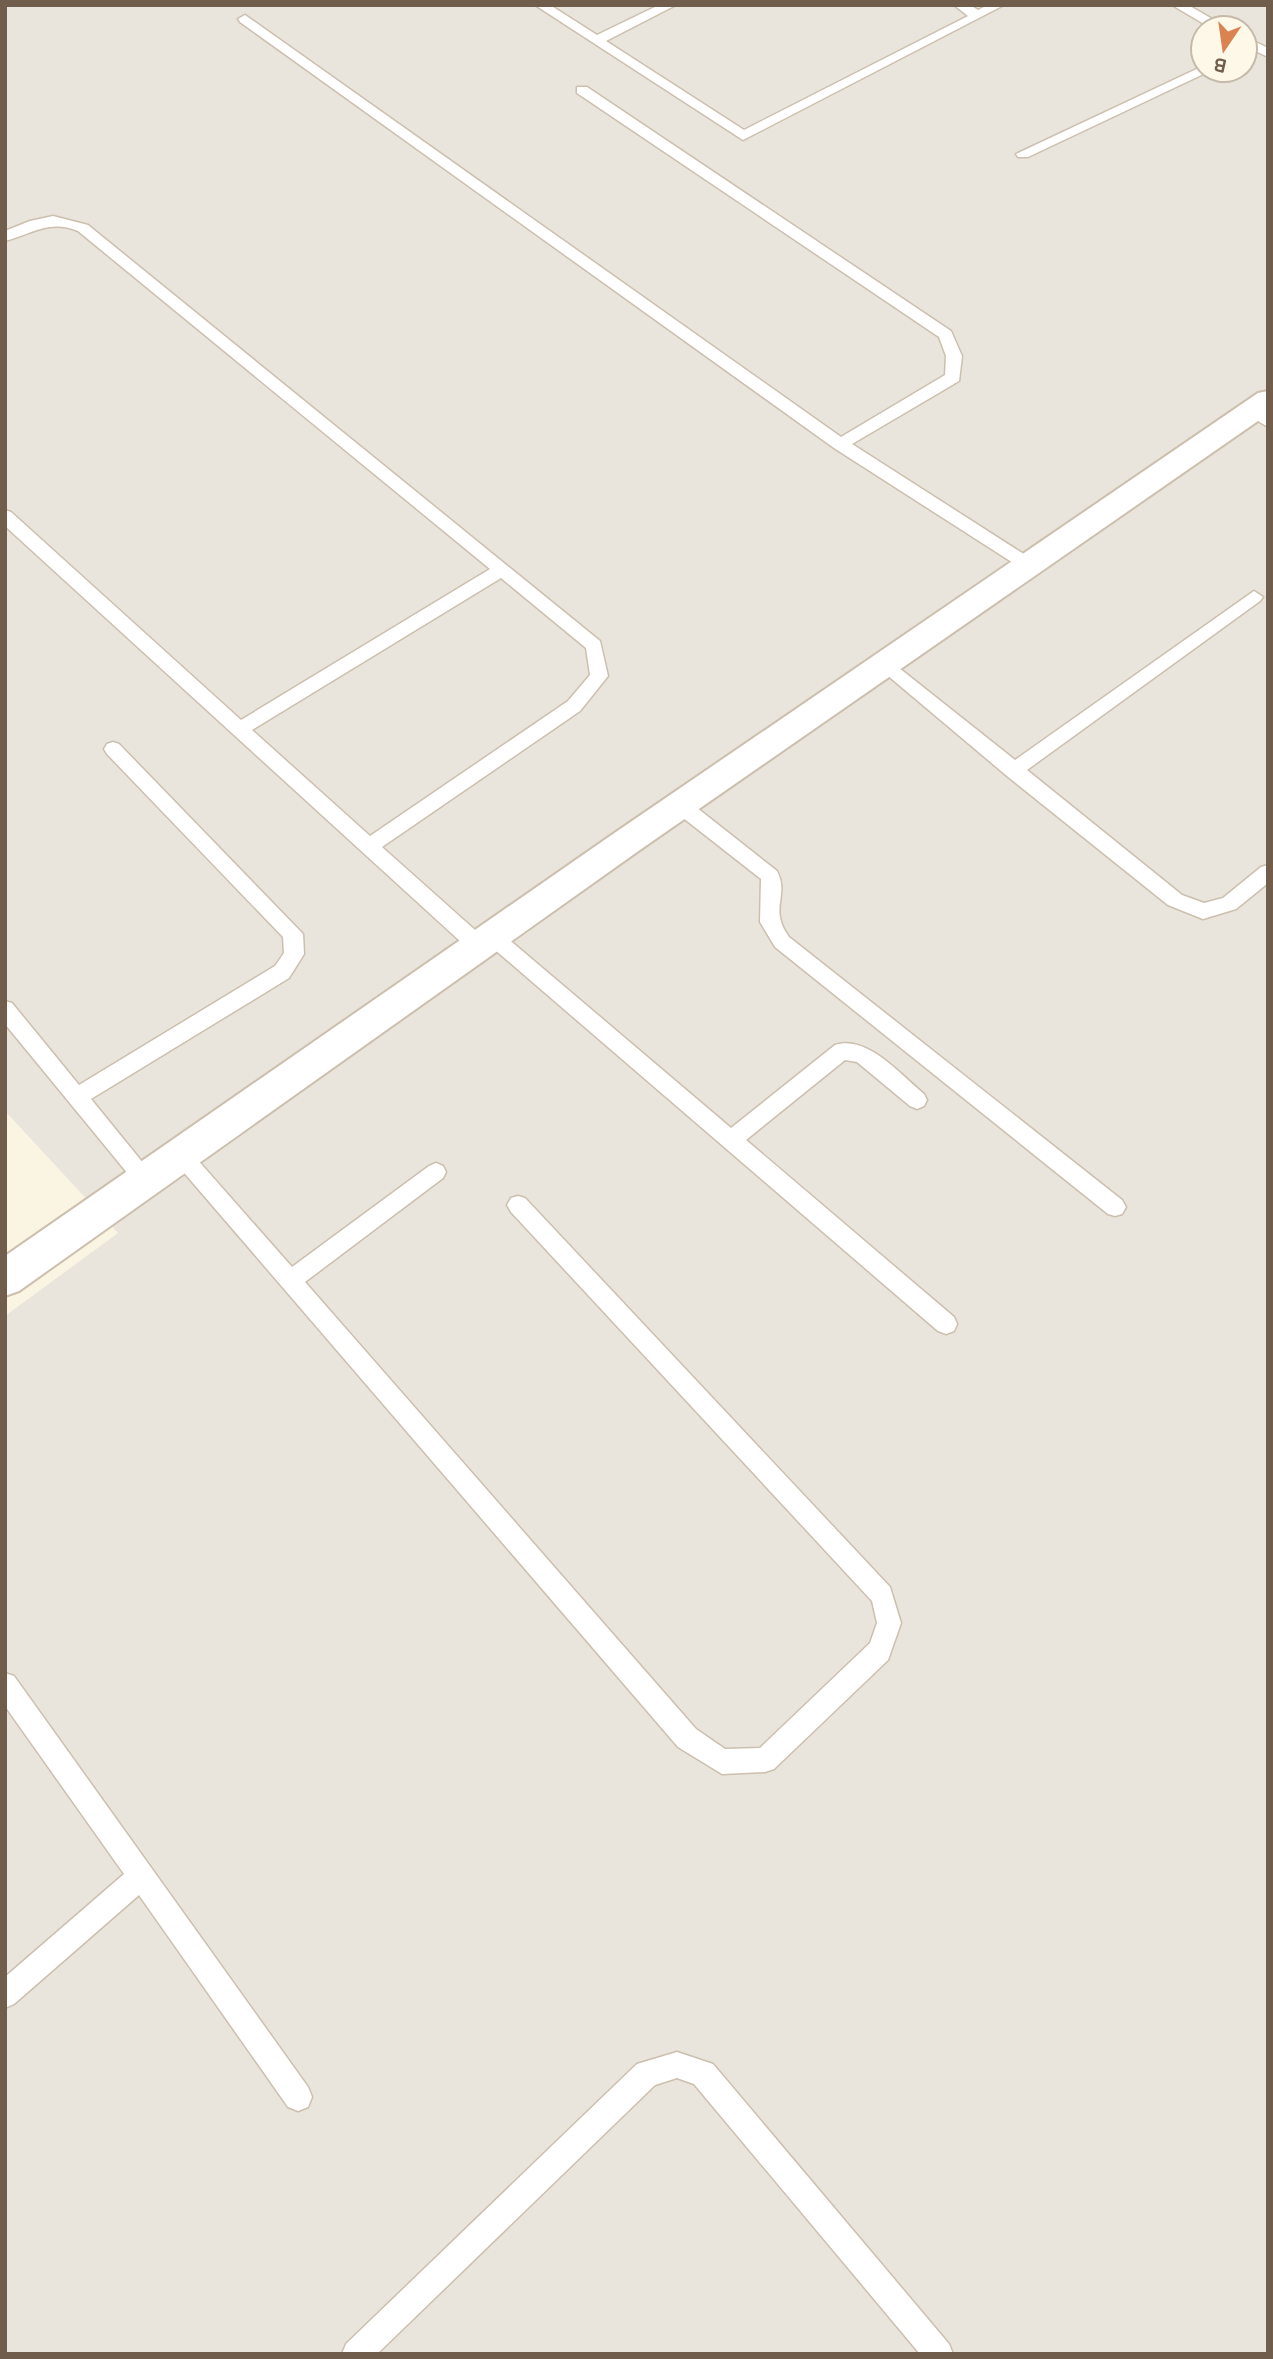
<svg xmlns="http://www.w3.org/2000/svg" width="1273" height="2359" viewBox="0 0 1273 2359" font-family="Quicksand,sans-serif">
  <rect width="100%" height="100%" fill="#faf4e3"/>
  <path fill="#e9e5dd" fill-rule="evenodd" d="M5,5H1268V2354H5V1316L118,1233L5,1111ZM1203,28H1245V70H1203Z"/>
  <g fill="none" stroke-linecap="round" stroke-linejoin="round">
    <g stroke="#ccbfad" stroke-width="3">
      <g id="lane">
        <path d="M535,5H550L597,35L659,5H676L606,41L744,130L968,16L954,5H970L978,10L988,5H1004L743,140Z"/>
        <path d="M1172,5H1188L1228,28H1211Z"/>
        <path d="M245,15L841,437L945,375L946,356L939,337L577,93V87H587L951,331L962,356L959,381L852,444L1033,560L1035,564L1033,568H1021L834,448L240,22L238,19Z"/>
        <path d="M1245,37L1268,48V57L1245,46Z"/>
        <path d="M1203,66V70H1212L1028,157H1018L1016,154Z"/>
        <path d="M53,216L88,225L600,641L608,676L580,711L382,847L484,938L485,931L492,928L499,931L731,1128L835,1045C867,1034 902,1076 924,1094L927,1100L924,1106L917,1109L910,1106L857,1062L845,1060L746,1140L954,1317L957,1324L954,1331L946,1334L938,1331L487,943L486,952L479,954L472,952L5,526V510L11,512L241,720L490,569L78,231C49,219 32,234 5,241V231L30,221ZM501,578L586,648L590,675L568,701L370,836L252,730Z"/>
        <path d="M1251,407L1268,415V427L1243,412Z"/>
        <path d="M1254,591L1263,597L1260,601L1027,770L1182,895L1204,903L1223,898L1261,867L1268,865V883L1236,909L1203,919L1168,905L1007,776L874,664L877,660H889L1015,760Z"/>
        <path d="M113,742L119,744L303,934L304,954L289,978L91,1099L152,1174L156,1180L152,1186L145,1189L138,1186L5,1024V1001L12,1003L79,1085L275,966L284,953L283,937L107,754L104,749L107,744Z"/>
        <path d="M680,798L687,800L777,871C790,896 768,908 789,937L1122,1200L1126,1207L1122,1214L1115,1216L1108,1214L775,947L760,922L761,879L673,810L671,805L673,800Z"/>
        <path d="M181,1146L188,1149L292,1267L429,1166L436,1163L443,1166L446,1172L443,1178L305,1282L696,1729L725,1749L760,1748L870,1643L877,1623L872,1601L511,1212L507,1205L511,1198L518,1196L525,1198L890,1587L901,1623L888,1660L774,1769L765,1772L722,1774L678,1747L174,1161L171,1155L174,1149Z"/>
        <path d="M5,1673L14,1676L308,2087L312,2097L308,2107L298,2111L288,2107L139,1895L14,2004L5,2008V1977L124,1874L5,1706Z"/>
        <path d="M677,2052L713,2064L949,2344L953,2354H920L694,2084L677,2078L655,2085L377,2354H342L346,2344L637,2064Z"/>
      </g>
    </g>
    <g stroke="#ccbfad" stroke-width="4">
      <path id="street" d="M1268,391V414L637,852L19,1291L5,1296V1256L613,834L1258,393Z"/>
    </g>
    <use href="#lane" fill="#fff" fill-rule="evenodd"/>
    <use href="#street" fill="#fff" fill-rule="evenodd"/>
  </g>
  <rect width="1273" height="2359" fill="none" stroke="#705d4b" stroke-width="14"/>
  <g transform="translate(1224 49) rotate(193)"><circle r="33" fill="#fdf8e8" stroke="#c5baa9" stroke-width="2"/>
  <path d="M0-5L12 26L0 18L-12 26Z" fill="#db8251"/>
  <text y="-10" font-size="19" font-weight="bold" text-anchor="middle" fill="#705d4b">B</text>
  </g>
</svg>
